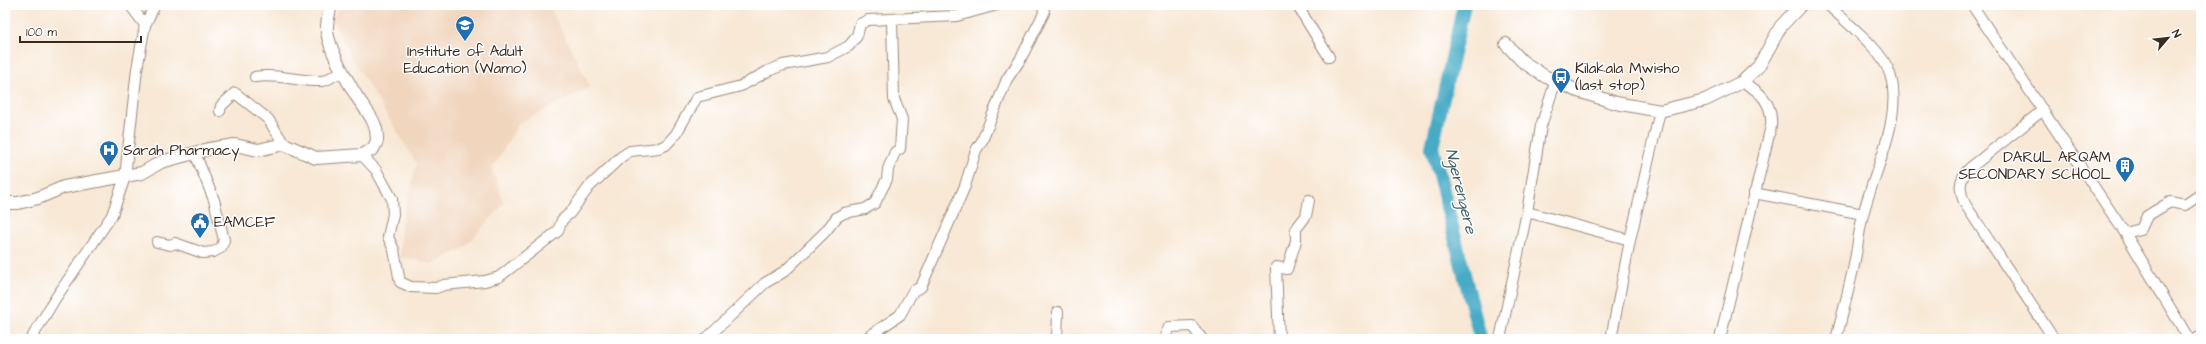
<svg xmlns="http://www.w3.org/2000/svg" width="2206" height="344" viewBox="0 0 2206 344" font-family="'Architects Daughter',sans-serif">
  <rect width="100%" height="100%" fill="#fff"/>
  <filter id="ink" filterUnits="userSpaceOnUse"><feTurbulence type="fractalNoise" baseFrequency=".025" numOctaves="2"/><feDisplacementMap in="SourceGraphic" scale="8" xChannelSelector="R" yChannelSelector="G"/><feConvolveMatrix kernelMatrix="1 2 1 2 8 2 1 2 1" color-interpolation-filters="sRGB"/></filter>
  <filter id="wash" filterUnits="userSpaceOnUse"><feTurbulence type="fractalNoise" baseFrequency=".012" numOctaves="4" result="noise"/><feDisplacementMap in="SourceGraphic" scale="16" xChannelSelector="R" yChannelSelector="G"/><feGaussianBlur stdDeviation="0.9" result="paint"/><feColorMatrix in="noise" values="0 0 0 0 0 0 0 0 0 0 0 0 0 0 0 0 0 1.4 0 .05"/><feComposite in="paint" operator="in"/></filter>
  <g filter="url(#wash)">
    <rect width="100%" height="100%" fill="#f8e8d5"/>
    <path fill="#f1d5bd" d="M341,5H549L590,87L519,123L492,169L504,204L464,248L433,264L400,257L401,223L417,164L350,55L332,18Z"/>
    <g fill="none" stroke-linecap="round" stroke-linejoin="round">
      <path stroke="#46abc6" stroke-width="14" d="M1464,5L1432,147L1480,337"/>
    </g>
  </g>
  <g filter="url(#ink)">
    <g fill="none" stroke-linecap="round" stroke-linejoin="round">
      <g stroke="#9a897a" stroke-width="12">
        <g id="minor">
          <path d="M130,5L145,25"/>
          <path d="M1297,5L1329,57"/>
          <path d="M1828,5C1848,24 1882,49 1890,74C1904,117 1873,173 1863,215C1858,234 1857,255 1852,274C1847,296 1842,317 1836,339"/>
          <path d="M1972,5L2125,233L2189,339"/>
          <path d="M255,77C277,73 299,82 321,81C331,81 334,71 344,74"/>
          <path d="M2043,110L1970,168C1958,179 1959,190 1965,204L2054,339"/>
          <path d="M220,111L221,106L235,93L268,119L284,144"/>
          <path d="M362,155L376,170L392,199L393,214L388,237L394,250L400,282L411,287L436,288L444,285L485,281L499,277L558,231L562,220L570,213L589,187L621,157L630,151L659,148L666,145L676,134L697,97L741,86L768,71L783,65L828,57L849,46L857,36L860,24L868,20L957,16L997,5"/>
          <path d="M1754,193L1863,214"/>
          <path d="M1527,212L1630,240"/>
          <path d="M2125,233L2141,229L2147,216L2170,202L2185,205L2201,194"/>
          <path d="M157,242L170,245L175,243L203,253L213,252L221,248L224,240L214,200L195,153"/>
          <path d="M31,339L55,299L112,215L125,177L137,69L145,25L155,5"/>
          <path d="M706,339L765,283L785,271L825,232L837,217L844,213L865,209L875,203L887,179L888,169L895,152L900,149L902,119L894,99L892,20"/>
          <path d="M865,339L900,315L913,291L921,287L965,186L976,150L982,141L1007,79L1020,60L1044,13L1043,5"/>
          <path d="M1057,339L1058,312"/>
          <path d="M1164,339L1169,327L1192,326L1202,339"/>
          <path d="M1279,339L1276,267L1287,269L1296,241V229L1306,216L1309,200"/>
          <path d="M1500,339L1527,212L1541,126L1556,80"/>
          <path d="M1611,339L1630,240L1660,111"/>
          <path d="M1720,339L1771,126C1773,104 1761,91 1742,82"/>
          <path d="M2196,339L2201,336"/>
        </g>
      </g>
      <g stroke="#9a897a" stroke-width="14">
        <g id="tertiary">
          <path d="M1506,44L1522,61L1546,77L1556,80L1575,90L1616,103L1660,111L1705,100L1742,82L1759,66L1781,26L1801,5"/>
          <path d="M5,203H18L38,198L64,187L142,173L161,162L209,149L235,145L258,150L284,144L316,158L362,155L373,149L377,141C378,122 367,112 357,97C346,78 331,54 327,32C326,23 329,14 331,5"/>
        </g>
      </g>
      <use href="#minor" stroke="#fff" stroke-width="10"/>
      <use href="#tertiary" stroke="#fff" stroke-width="12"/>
    </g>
  </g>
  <defs>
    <g id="university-pin" transform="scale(1)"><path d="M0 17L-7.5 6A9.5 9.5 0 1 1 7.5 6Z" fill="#1f6fb2" stroke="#fff"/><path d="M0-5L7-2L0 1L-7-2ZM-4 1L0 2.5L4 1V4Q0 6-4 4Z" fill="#fff"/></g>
    <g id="bus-pin" transform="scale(1)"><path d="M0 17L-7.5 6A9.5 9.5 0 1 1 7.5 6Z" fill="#1f6fb2" stroke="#fff"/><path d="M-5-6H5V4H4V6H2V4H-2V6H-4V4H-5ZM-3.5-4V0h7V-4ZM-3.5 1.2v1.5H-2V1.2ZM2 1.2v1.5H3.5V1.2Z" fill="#fff"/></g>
    <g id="hospital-pin" transform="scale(1)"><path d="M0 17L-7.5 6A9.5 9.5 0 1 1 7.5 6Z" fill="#1f6fb2" stroke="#fff"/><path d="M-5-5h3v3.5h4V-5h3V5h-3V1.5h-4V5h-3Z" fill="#fff"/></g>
    <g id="building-pin" transform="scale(1)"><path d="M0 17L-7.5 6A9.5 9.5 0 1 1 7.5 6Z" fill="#1f6fb2" stroke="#fff"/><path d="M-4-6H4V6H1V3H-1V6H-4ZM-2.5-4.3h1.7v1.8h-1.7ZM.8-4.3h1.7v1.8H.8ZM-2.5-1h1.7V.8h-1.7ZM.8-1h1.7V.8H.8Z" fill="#fff"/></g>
    <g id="civic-pin" transform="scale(1)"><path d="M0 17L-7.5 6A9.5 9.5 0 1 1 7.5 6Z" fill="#1f6fb2" stroke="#fff"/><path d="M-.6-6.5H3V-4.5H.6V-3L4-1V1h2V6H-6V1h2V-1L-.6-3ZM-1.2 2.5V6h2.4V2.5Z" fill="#fff"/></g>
  </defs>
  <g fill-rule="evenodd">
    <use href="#university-pin" x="465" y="25"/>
    <use href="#bus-pin" x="1561" y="77"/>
    <use href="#hospital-pin" x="109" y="150"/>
    <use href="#building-pin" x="2125" y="166"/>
    <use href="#civic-pin" x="200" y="222"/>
  </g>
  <g text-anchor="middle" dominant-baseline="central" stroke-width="3" stroke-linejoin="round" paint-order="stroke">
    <g font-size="15" fill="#3b2a1e" stroke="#fff" text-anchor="start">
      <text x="465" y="51" text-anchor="middle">Institute of Adult<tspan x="465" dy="17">Education (Wamo)</tspan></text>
      <text x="1575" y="68">Kilakala Mwisho<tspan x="1575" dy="17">(last stop)</tspan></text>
      <text x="123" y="150">Sarah Pharmacy</text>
      <text x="2111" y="157" text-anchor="end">DARUL ARQAM<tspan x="2111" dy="17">SECONDARY SCHOOL</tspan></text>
      <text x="214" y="222">EAMCEF</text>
    </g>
    <g font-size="16" font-style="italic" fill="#3f5e61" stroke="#fff">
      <text transform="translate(1461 191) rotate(76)">Ngerengere</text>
    </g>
  </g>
  <rect width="2206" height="344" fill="none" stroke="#fff" stroke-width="20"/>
  <g transform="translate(2168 38) rotate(62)" stroke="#ffffff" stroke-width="3" paint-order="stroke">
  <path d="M0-3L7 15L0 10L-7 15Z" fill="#3b2a1e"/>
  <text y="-6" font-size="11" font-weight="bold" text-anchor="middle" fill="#3b2a1e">N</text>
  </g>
  <path d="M20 36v6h121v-6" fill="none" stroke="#3b2a1e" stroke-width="2"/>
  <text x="26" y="36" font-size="12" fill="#3b2a1e" stroke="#ffffff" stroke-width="3" paint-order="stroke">100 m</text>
</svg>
